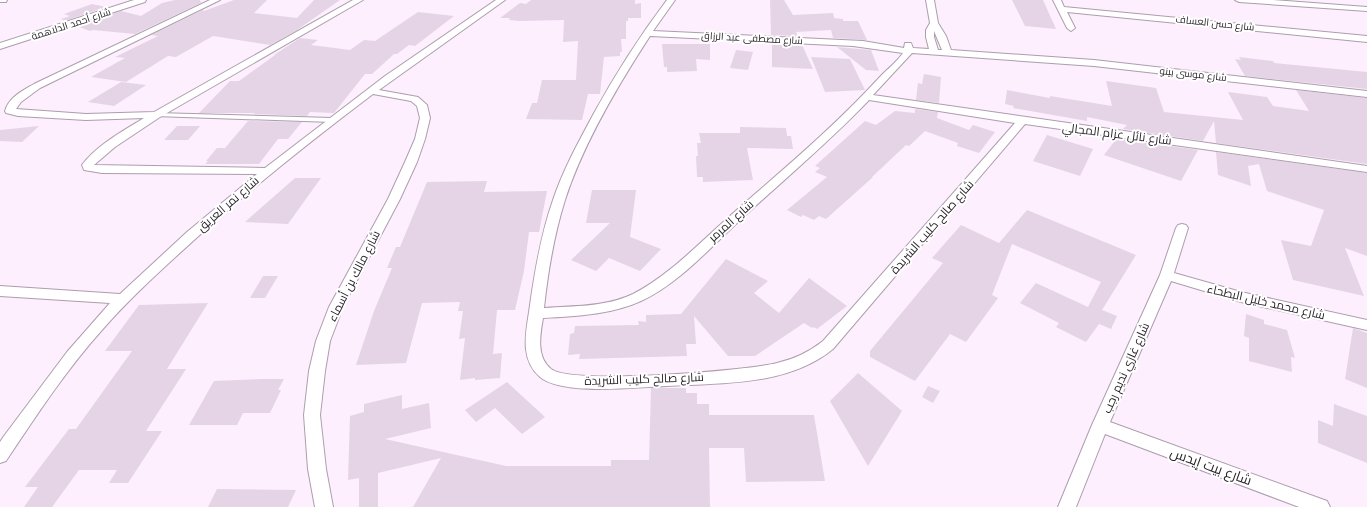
<svg xmlns="http://www.w3.org/2000/svg" width="1367" height="507" viewBox="0 0 1367 507" font-family="'DM Sans',Cairo,sans-serif">
  <rect width="100%" height="100%" fill="#fdeffd"/>
  <g fill="#e5d4e6">
    <path d="M175,0H200L201,3L135,34L93,30L90,31L77,26L121,11L141,16L162,3Z"/>
    <path d="M234,0H267L254,13L297,18L314,0H340L297,30L270,45L213,36L176,57L168,56L126,82L91,77L125,58L115,57L158,36L151,35L203,10L204,11Z"/>
    <path d="M531,0H635V4L641,3V18H628V21H626V39H621L622,52H620V56L604,57L600,94H588L582,120L526,119L532,103H537L542,80H576L578,41L563,42L564,20L520,21L509,20L510,18H500L520,3L526,4Z"/>
    <path d="M770,0H784L793,15L833,13L834,18L843,19V21H858L867,40L833,38L831,30L796,32L798,36L771,35Z"/>
    <path d="M1012,0H1043L1056,29L1025,26Z"/>
    <path d="M92,4L106,7L65,21L61,19L70,16L64,14Z"/>
    <path d="M418,12L454,16L415,46L409,45L397,54H394L372,74H365L334,113L310,112L307,116L254,114L255,113H199L230,81H239L275,55H274L300,38L318,40L311,45L350,50L364,40L375,41Z"/>
    <path d="M772,43L802,45L813,69L772,67Z"/>
    <path d="M662,44H710V60L696,59L697,71L667,72V67H664Z"/>
    <path d="M837,47L871,50L879,71L866,70Z"/>
    <path d="M736,50L753,52L748,70L730,68Z"/>
    <path d="M811,57L850,59L865,90L825,92Z"/>
    <path d="M1239,57L1273,61L1274,63L1367,72V89L1245,76L1235,59L1241,60Z"/>
    <path d="M924,74L941,77L939,103L916,100L918,83L922,84Z"/>
    <path d="M1106,81L1156,88L1164,112L1243,120L1228,92L1267,97L1273,106L1309,111L1296,90L1367,98V164L1216,143L1214,121L1203,141L1123,129L1127,125L1087,117V121L1013,108L1014,106L1005,104L1007,90L1050,98V96L1112,106Z"/>
    <path d="M121,82L146,85L114,106L88,102Z"/>
    <path d="M915,109L938,112L937,118L969,130L973,125L995,132L979,153L957,146L958,143L925,131L909,146L906,145L872,177H873L826,219L819,216L814,220L803,215L801,217L787,210L827,177L815,172L820,168L815,166L865,121L876,125L895,111L915,113Z"/>
    <path d="M248,121L302,122L288,139H278L259,164H205L208,161H206L217,148H225Z"/>
    <path d="M39,126L22,142L0,141V130Z"/>
    <path d="M177,126H200L188,140H164Z"/>
    <path d="M740,127L786,128L787,136H791L793,149L747,148L753,180L703,182V177H697L696,156H698L697,143H701L699,133H740Z"/>
    <path d="M1047,135L1093,149L1080,176L1033,161Z"/>
    <path d="M1117,138L1198,150L1181,181L1104,155Z"/>
    <path d="M1216,152L1367,173V256L1345,248L1364,296L1293,280L1281,240L1311,246L1324,210L1267,191L1259,164L1248,166L1251,186L1218,175Z"/>
    <path d="M295,178H321L288,224L245,222Z"/>
    <path d="M487,181L484,192L547,191L539,232H529L524,271L515,310H497L493,354L502,353L500,378L475,380V378L460,380L465,338L459,339L463,311H458L460,302L422,303L406,363L356,365L374,311L392,268H387L396,247H400L427,182Z"/>
    <path d="M592,190H636L630,237L661,249L640,271L609,258L596,271L571,260L610,223H586Z"/>
    <path d="M1027,210L1136,255L1102,310L1117,316L1111,329L1099,324L1086,342L1056,327L1059,323L1020,303L1036,283L1088,307L1101,282L1012,244L992,295L998,298L966,342L950,334L915,381L870,357V351L943,263L932,258L961,225L999,243Z"/>
    <path d="M726,259L768,281L754,293L779,313L809,278L847,306L817,329L813,327L812,328L804,323L755,356H728L694,316L696,344H686L687,356L579,359L580,354L568,355L570,334L574,333L575,326L639,325L638,321L646,322V315L681,314Z"/>
    <path d="M263,276H278L265,298H250Z"/>
    <path d="M208,303L167,369H186L146,431H162L128,483H109L117,470H79L52,507H24L38,487H25L69,429H76L132,351H105L139,305Z"/>
    <path d="M1246,314L1264,320V324L1287,330L1295,358L1291,357L1292,372L1249,361V338L1244,336Z"/>
    <path d="M1353,328L1367,333V388L1345,379Z"/>
    <path d="M858,373L902,411L868,466L830,401Z"/>
    <path d="M263,379H284L278,390H281L270,413H243L237,425H189L214,381Z"/>
    <path d="M507,382L545,417L522,434L495,408L476,422L465,410Z"/>
    <path d="M928,386L940,391L933,403L922,397Z"/>
    <path d="M651,388H686V393H697V404H709V415H814L825,481L746,482L744,448H709L710,507H413L441,458L378,473V507H359V478L348,480L350,416L364,412V404L402,395V409L429,403L431,428L385,439L506,466H611V460H649Z"/>
    <path d="M1334,404L1367,416V463L1318,443V420L1333,426Z"/>
    <path d="M217,489L296,490L288,507H208Z"/>
  </g>
  <g fill="none" stroke-linecap="round" stroke-linejoin="round">
    <g stroke="#ad9dae" stroke-width="2">
      <path id="service" d="M156,113L332,118L335,120L332,122L154,116V114Z"/>
    </g>
    <g stroke="#ad9dae" stroke-width="2">
      <g id="minor">
        <path d="M0,0H7L6,2H0Z"/>
        <path d="M134,0H146L145,2L0,49V43Z"/>
        <path d="M210,0H220L40,88L21,102L16,109L86,114L154,112L353,0H363L160,117L115,147L94,165L265,168L385,76L496,0H505L379,90L418,97L427,105L430,118L425,139L417,162L400,199L343,307L330,341L325,371L320,415L326,469L333,507H315L308,469L304,415L309,371L316,341L329,307L388,199L405,162L415,139L420,118L417,106L411,101L373,94C311,141 250,189 193,241C161,270 130,298 102,330C66,370 36,416 6,461L0,463V442L4,436L67,352L110,303L0,296V286L120,294L187,232L257,174L102,173L84,170L82,165C97,145 123,131 144,118L86,120L18,116L6,113L5,111C9,97 22,91 34,84Z"/>
        <path d="M667,0H675L653,31L863,41L904,48L905,43H911L913,48L929,49L926,37V30L930,23L926,0H934L938,23L946,36L951,50L1094,60L1367,91V97L1094,66L912,53L873,95L1367,166V172L1025,124L833,349C788,386 722,383 667,386C637,387 563,396 540,377C518,358 527,329 530,305C535,270 541,234 553,200C563,170 578,143 593,115C615,75 639,37 667,0ZM934,31L942,50H938L934,37ZM650,36L853,46L903,53C896,63 886,70 878,79C832,129 780,172 730,216C699,243 670,275 633,294C606,307 574,306 544,308C548,271 554,235 565,200C583,144 618,85 650,36ZM869,100L1015,123L823,341C809,352 794,359 777,363C746,371 572,385 551,369C536,357 540,335 543,318C576,316 610,315 641,301C678,284 708,250 737,223C781,182 827,144 869,100Z"/>
        <path d="M1053,0H1061L1064,7L1367,36V42L1067,12L1075,28L1071,31L1067,28Z"/>
        <path d="M1235,0H1273L1367,7V11L1239,2Z"/>
        <path d="M1182,224L1186,225L1188,228L1174,273L1241,292L1367,320V330L1241,302L1171,281L1110,422L1327,501L1330,507H1299L1105,434L1076,507H1058L1092,425L1160,275L1176,228L1178,225Z"/>
      </g>
    </g>
    <use href="#service" fill="#fff" fill-rule="evenodd"/>
    <use href="#minor" fill="#fff" fill-rule="evenodd"/>
  </g>
  <g text-anchor="middle" dominant-baseline="central" stroke-width="4" stroke-linejoin="round" paint-order="stroke">
    <g font-size="10" fill="#2b252b" stroke="#fff">
      <text transform="translate(1215 23) rotate(6)">شارع حسن العساف</text>
      <text transform="translate(71 24) rotate(-18)">شارع أحمد الدلاهمة</text>
      <text transform="translate(752 38) rotate(3)">شارع مصطفى عبد الرزاق</text>
      <text transform="translate(1193 74) rotate(6)">شارع موسى بينو</text>
    </g>
    <g font-size="12" fill="#2b252b" stroke="#fff">
      <text transform="translate(1117 134) rotate(7)">شارع نائل عزام المجالي</text>
      <text transform="translate(228 204) rotate(-41)">شارع نمر العريق</text>
      <text transform="translate(731 221) rotate(-42)">شارع المرمر</text>
      <text transform="translate(932 227) rotate(-49)">شارع صالح كليب الشريدة</text>
      <text transform="translate(354 276) rotate(-63)">شارع مالك بن أسماء</text>
      <text transform="translate(1266 302) rotate(13)">شارع محمد خليل البطحاء</text>
      <text transform="translate(1126 368) rotate(-66)">شارع غازي نديم رجب</text>
      <text transform="translate(644 379) rotate(-2)">شارع صالح كليب الشريدة</text>
    </g>
    <g font-size="14" fill="#2b252b" stroke="#fff">
      <text transform="translate(1211 466) rotate(20)">شارع بيت إيدس</text>
    </g>
  </g>
</svg>
